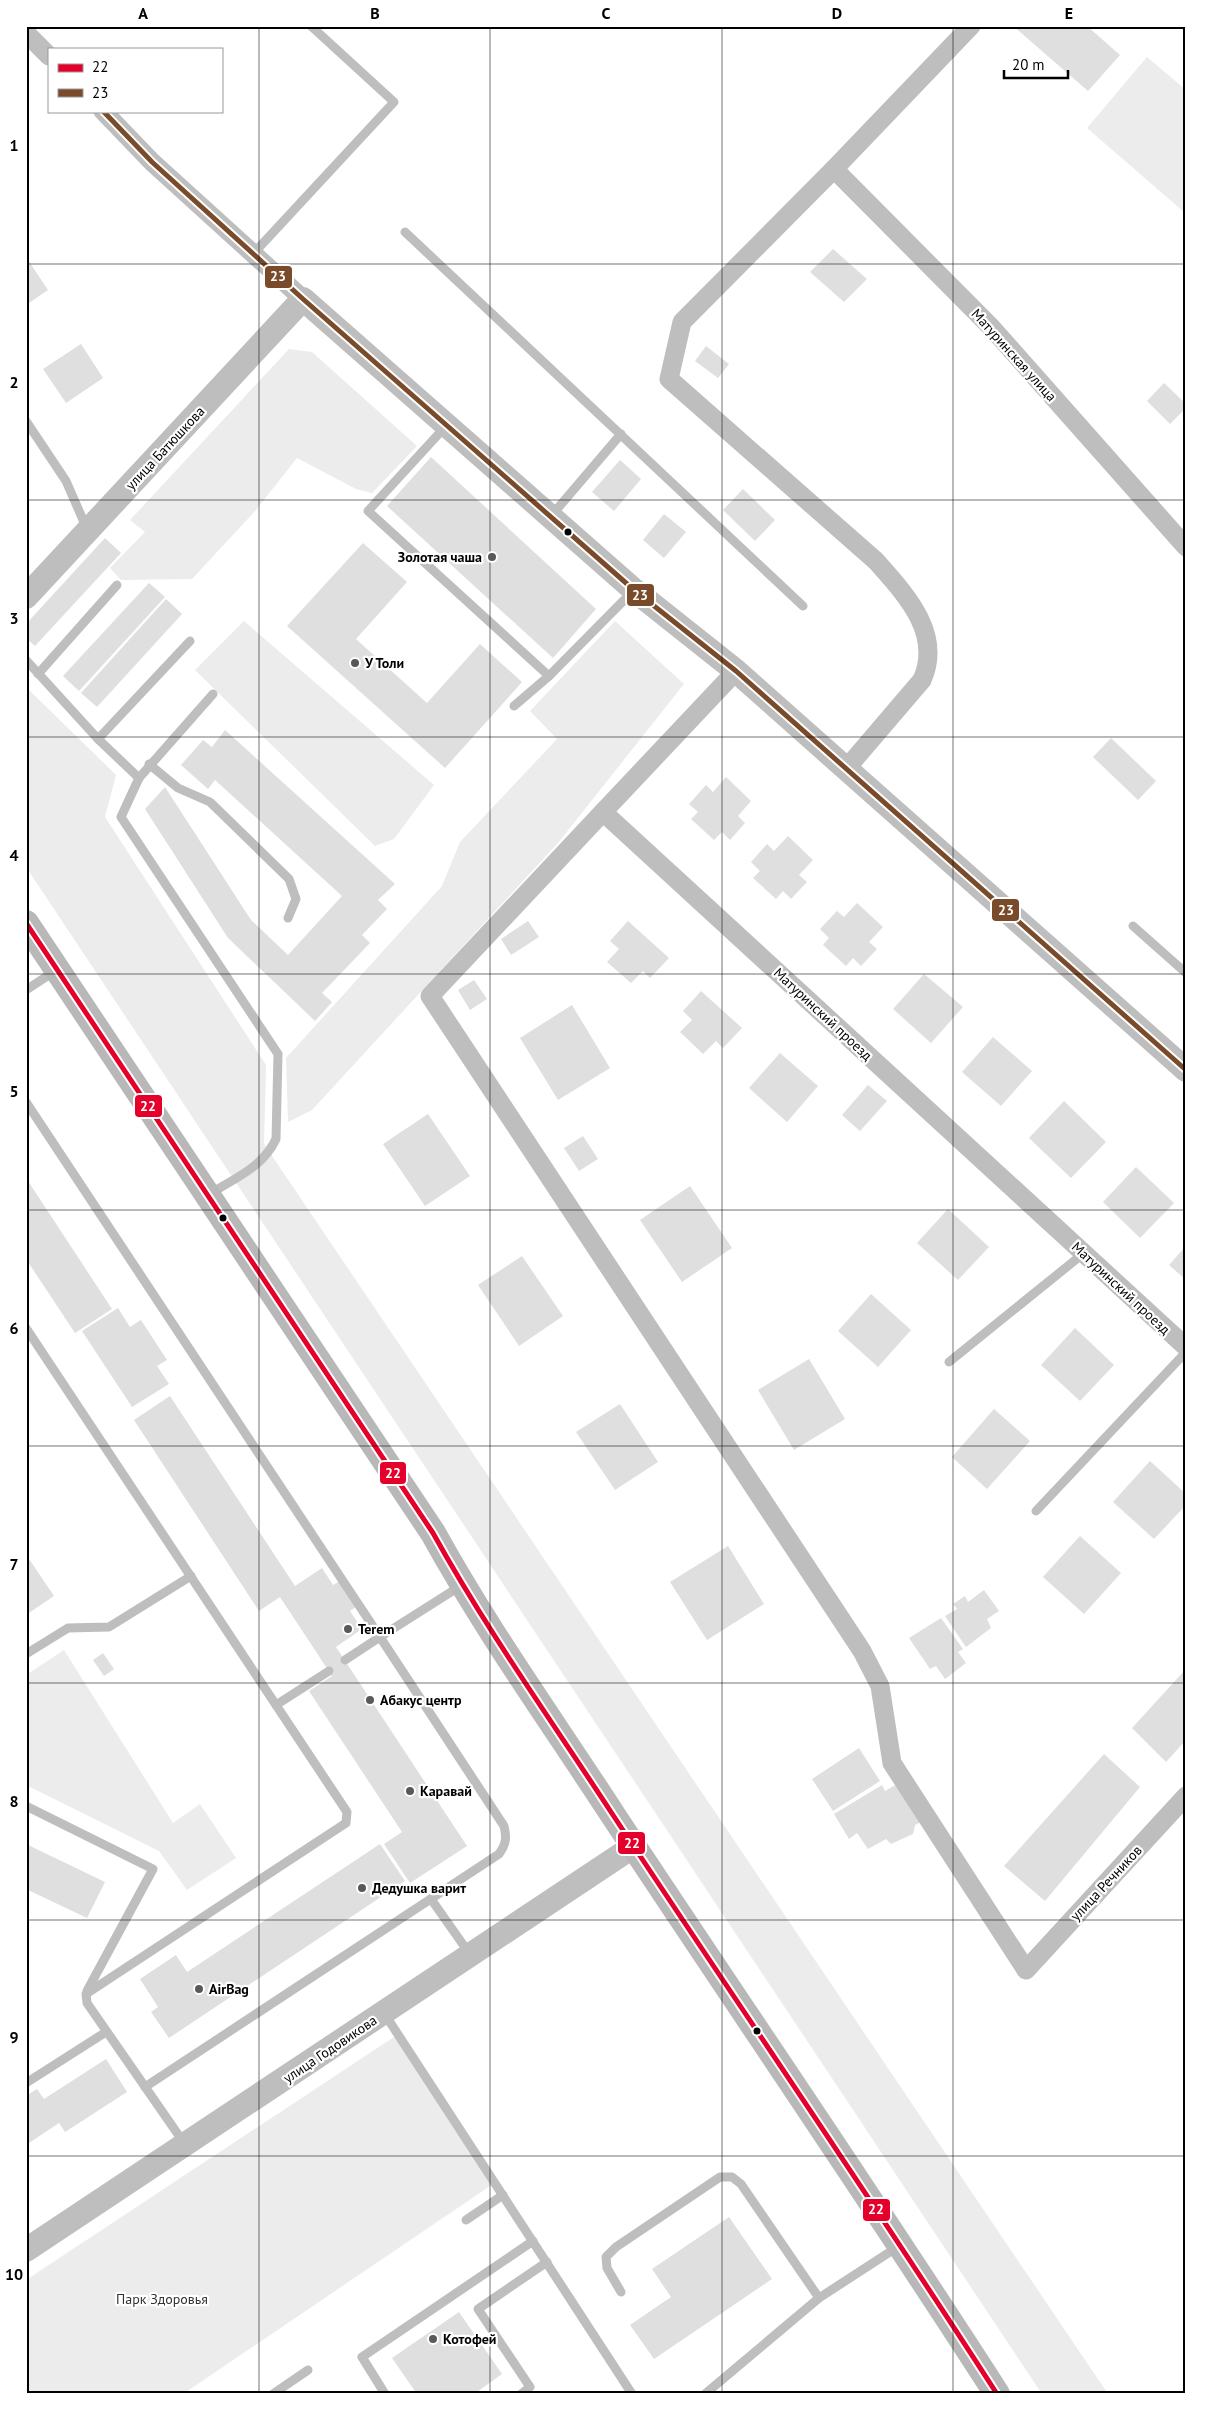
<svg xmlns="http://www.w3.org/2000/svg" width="1212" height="2420" viewBox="0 0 1212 2420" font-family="'PT Sans',sans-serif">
  <rect width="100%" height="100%" fill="#fff"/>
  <g fill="#ececec">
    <path d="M1147,57L1186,90L1184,212L1087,128Z"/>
    <path d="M289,349L312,352L417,446L372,493L356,489L297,458L256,510L192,579L121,580L110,568L145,532L130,520Z"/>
    <path d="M244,621L434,785L394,839L375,846L195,670Z"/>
    <path d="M615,621L684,684L558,843L312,1110L288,1122L286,1058L442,886L460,842L557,739L530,711Z"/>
    <path d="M26,687L116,775L105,817L266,1065L264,1144L1108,2394H1042L26,867Z"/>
    <path d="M64,1650L173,1823L200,1804L236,1858L187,1890L159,1851L26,1785V1675Z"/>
    <path d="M397,2035L496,2182L183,2394H26V2280Z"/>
  </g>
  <g fill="#dfdfdf">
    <path d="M1013,26H1087L1120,55L1088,91Z"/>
    <path d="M833,249L867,279L844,302L810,272Z"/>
    <path d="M26,257L48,290L26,305Z"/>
    <path d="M81,344L103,378L66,403L43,369Z"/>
    <path d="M706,346L729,364L718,378L695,361Z"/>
    <path d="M1164,383L1186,404V408L1170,424L1147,401Z"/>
    <path d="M431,457L596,609L553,658L387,506Z"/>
    <path d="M620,460L641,479L614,511L592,492Z"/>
    <path d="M743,489L775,520L755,541L723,510Z"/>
    <path d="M664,514L686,532L664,558L643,540Z"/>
    <path d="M105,538L121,553L35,646L26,638V624Z"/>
    <path d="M363,543L407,582L356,639L427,703L480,644L522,682L445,768L287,626Z"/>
    <path d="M149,583L165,597L79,691L63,676Z"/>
    <path d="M166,599L182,614L97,707L81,693Z"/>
    <path d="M225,730L395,884L378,900L387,909L362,935L370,943L322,993L332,1002L315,1021L228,938L145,809L165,787L251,920L288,955L342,896L215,780L208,789L181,765L203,740L212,747Z"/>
    <path d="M1111,738L1156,781L1138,800L1093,757Z"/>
    <path d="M726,777L751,801L738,816L745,823L730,840L722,832L714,840L691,819L698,812L689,804L706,785L713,792Z"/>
    <path d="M788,836L813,860L799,875L807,882L791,899L783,891L776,899L753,878L760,871L751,862L767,844L774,851Z"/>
    <path d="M857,903L883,927L869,942L877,949L861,966L853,958L846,966L823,945L829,938L820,929L837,911L844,917Z"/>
    <path d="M528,921L539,937L511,955L501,939Z"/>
    <path d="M628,921L669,958L650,978L643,971L631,983L607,962L619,949L610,941Z"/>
    <path d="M924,974L963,1007L931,1043L893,1009Z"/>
    <path d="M474,980L487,999L470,1010L458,990Z"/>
    <path d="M701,991L742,1028L723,1048L716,1041L703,1054L680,1032L692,1020L683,1011Z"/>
    <path d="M572,1005L610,1068L558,1100L520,1038Z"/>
    <path d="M993,1037L1032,1071L1001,1106L962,1072Z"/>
    <path d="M780,1053L818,1086L787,1122L749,1088Z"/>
    <path d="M868,1085L887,1101L860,1131L842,1115Z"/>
    <path d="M1064,1101L1106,1142L1071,1178L1029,1138Z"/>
    <path d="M428,1114L470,1176L425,1206L383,1144Z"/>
    <path d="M583,1136L598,1159L579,1171L564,1148Z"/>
    <path d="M1136,1167L1174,1203L1140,1238L1103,1202Z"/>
    <path d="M26,1178L112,1309L75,1333L26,1259Z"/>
    <path d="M690,1186L732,1248L682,1282L640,1220Z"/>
    <path d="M948,1209L989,1247L958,1280L917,1243Z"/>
    <path d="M1186,1246V1280L1169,1265Z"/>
    <path d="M522,1256L563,1316L519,1346L478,1285Z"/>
    <path d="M871,1294L911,1330L878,1367L838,1331Z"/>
    <path d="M118,1308L130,1327L141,1320L167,1360L157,1366L169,1384L132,1407L82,1331Z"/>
    <path d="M1075,1328L1114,1365L1080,1401L1041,1365Z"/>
    <path d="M809,1359L845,1419L794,1450L758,1390Z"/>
    <path d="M170,1396L295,1586L322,1568L333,1585L340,1581L356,1607L350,1611L362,1629L336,1647L467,1846L410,1883L384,1844L402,1832L309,1691L332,1676L280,1597L259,1611L134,1420Z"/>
    <path d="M620,1404L658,1462L615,1490L576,1432Z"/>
    <path d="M994,1409L1030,1441L987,1489L952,1457Z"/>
    <path d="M1150,1461L1186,1494V1505L1154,1539L1113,1502Z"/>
    <path d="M1080,1536L1121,1573L1084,1614L1043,1577Z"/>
    <path d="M728,1546L764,1604L707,1640L670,1582Z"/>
    <path d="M29,1559L54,1596L26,1615V1561Z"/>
    <path d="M984,1590L999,1611L987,1619L991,1628L966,1647L945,1616L957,1609L953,1604L965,1596L968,1602Z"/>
    <path d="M941,1618L963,1649L958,1652L966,1663L945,1679L936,1666L930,1669L909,1638Z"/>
    <path d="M103,1653L114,1669L104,1676L93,1660Z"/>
    <path d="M1186,1669V1740L1166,1762L1132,1728Z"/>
    <path d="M859,1748L880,1781L833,1811L812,1779Z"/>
    <path d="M1104,1754L1140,1787L1045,1901L1004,1866Z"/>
    <path d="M882,1785L885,1791L895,1785L921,1822L915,1825L913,1834L891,1844L886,1839L868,1849L857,1833L849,1839L834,1814Z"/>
    <path d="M26,1844L105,1882L87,1918L26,1889Z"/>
    <path d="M380,1844L405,1881L169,2038L151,2012L158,2007L140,1979L176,1955L187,1972Z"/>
    <path d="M106,2059L127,2092L65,2132L59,2123L26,2145V2096L37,2089L44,2099Z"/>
    <path d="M729,2217L772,2279L654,2359L630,2325L671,2297L652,2269Z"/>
    <path d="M459,2312L502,2374L474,2394H417L392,2358Z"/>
  </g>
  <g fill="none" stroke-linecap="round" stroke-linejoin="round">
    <g stroke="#bebebe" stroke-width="9">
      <path d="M405,232L803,606"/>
      <path d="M253,254L394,102L311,26"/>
      <path d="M26,421L66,481L87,529"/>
      <path d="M445,427L368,511L549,676L634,590"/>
      <path d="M552,515L621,434"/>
      <path d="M26,660L98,739L139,778L121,817L278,1054L276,1139C263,1167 235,1178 210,1194"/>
      <path d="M38,674L117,585"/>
      <path d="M514,706L549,676"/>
      <path d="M98,739L190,641"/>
      <path d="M149,764L178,788L210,802L289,879L296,899L288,918"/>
      <path d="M139,778L213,694"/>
      <path d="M1133,926L1186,973"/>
      <path d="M26,990L55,971"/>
      <path d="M26,1102L380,1637L345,1660"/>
      <path d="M26,1328L347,1812L346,1823L86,1994L87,2003L184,2143"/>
      <path d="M949,1362L1084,1253"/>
      <path d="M1036,1511L1186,1352"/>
      <path d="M26,1654L68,1628L109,1627L191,1576"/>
      <path d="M276,1705L329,1671"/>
      <path d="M26,1806L153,1869L87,1991"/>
      <path d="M431,1899L469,1953"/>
      <path d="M384,2013L632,2394"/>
      <path d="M26,2083L106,2032"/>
      <path d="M145,2087L499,1854C506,1844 507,1838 504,1826L380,1637L462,1585"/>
      <path d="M466,2220L503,2195"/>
      <path d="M621,2292L607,2268L606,2257L616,2247L720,2177H732L741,2184L819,2298"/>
      <path d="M273,2394L308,2370"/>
      <path d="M385,2394L362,2357L533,2241"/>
      <path d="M521,2394L530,2387L478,2309L547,2262"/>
      <path d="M705,2394L819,2298L899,2246"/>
    </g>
    <g stroke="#bebebe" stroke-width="19">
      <path d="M26,33L49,56"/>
      <path d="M103,111L152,162L303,299"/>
      <path d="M834,169L992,328L1186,547"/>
      <path d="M736,671L603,812L1186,1347"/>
      <path d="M846,769L922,680C943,633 905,594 876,561L669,379L682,322L834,169L971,26"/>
      <path d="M603,812L430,996L862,1651L880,1686L892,1763L1026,1970L1186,1796"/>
    </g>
    <g stroke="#bebebe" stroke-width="24">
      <path d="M26,597L303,299L634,590L736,671L1186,1070"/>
      <path d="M26,2250L634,1846"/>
    </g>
    <path stroke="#b8b8b8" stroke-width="26" d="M26,923L433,1533C486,1629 551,1720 611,1812C739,2006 871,2198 997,2394"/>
    <g stroke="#fff" stroke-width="9">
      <path id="bus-1" d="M26,923L433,1533C486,1629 551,1720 611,1812C739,2006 871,2198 997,2394"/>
    </g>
    <g stroke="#fff" stroke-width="9">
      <path id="bus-2" d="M103,111L152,162L303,299L634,590L736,671L1186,1070"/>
    </g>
    <use href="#bus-1" stroke="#e4002b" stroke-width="5"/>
    <use href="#bus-2" stroke="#7a4b2a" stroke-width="5"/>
  </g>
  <path fill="none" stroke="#000" stroke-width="1" stroke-opacity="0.55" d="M259,26V2394M490,26V2394M722,26V2394M953,26V2394M26,264H1186M26,500H1186M26,737H1186M26,974H1186M26,1210H1186M26,1446H1186M26,1683H1186M26,1920H1186M26,2156H1186"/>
  <g fill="#000" stroke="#fff" stroke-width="2">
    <circle cx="568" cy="532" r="4.5"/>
    <circle cx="223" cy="1218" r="4.5"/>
    <circle cx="757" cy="2031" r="4.5"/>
  </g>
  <g fill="#595959" stroke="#fff" stroke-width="2">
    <circle cx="492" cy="557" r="5"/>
    <circle cx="355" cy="663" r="5"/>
    <circle cx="348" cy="1629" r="5"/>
    <circle cx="370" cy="1700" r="5"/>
    <circle cx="410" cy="1791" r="5"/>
    <circle cx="362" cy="1888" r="5"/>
    <circle cx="199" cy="1989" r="5"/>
    <circle cx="433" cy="2339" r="5"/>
  </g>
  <g text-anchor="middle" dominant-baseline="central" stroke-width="4.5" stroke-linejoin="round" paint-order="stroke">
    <g font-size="14" fill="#000" stroke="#fff">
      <text transform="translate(1014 355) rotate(48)">Матуринская улица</text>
      <text transform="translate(165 448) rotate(-47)">улица Батюшкова</text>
      <text transform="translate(823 1014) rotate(43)">Матуринский проезд</text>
      <text transform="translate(1121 1288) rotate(43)">Матуринский проезд</text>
      <text transform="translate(1106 1883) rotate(-47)">улица Речников</text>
      <text transform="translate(330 2049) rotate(-34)">улица Годовикова</text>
    </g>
    <g font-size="14" font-weight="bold" fill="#000" stroke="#fff" text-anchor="start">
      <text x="482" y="557" text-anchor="end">Золотая чаша</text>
      <text x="365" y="663">У Толи</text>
      <text x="358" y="1629">Terem</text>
      <text x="380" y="1700">Абакус центр</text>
      <text x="420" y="1791">Каравай</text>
      <text x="372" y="1888">Дедушка варит</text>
      <text x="209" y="1989">AirBag</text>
      <text x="443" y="2339">Котофей</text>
    </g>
    <g font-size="14" fill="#333" stroke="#fff">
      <text x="162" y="2299">Парк Здоровья</text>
    </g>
  </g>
  <g stroke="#fff" stroke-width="2">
    <rect x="264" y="265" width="29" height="24" rx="5" fill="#7a4b2a"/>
    <rect x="626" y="583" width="29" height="24" rx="5" fill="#7a4b2a"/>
    <rect x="991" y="898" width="29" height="24" rx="5" fill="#7a4b2a"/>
    <rect x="134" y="1094" width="29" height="24" rx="5" fill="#e4002b"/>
    <rect x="379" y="1461" width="28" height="24" rx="5" fill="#e4002b"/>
    <rect x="617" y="1831" width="29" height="24" rx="5" fill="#e4002b"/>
    <rect x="862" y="2198" width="29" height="24" rx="5" fill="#e4002b"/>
  </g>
  <g font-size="14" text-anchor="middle" font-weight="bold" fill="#fff">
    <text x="278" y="281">23</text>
    <text x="640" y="600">23</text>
    <text x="1006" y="915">23</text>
    <text x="148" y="1111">22</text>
    <text x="393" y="1478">22</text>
    <text x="632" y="1848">22</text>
    <text x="876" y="2214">22</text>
  </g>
  <rect width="1212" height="2420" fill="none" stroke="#ffffff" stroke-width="55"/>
  <rect x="48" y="48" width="175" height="65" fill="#ffffff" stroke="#999999"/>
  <rect x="58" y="64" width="25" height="8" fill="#e4002b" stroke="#999999"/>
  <text x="92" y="72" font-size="15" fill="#000000">22</text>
  <rect x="58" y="89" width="25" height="8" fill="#7a4b2a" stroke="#999999"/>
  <text x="92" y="98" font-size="15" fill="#000000">23</text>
  <path d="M1004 70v8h64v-8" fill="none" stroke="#000000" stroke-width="2.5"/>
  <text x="1012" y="70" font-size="15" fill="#000000" stroke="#ffffff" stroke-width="4" paint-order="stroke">20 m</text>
  <rect x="28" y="28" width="1156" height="2364" fill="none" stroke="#000" stroke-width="2"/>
  <g font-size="16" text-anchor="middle" font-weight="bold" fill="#000">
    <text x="143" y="19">A</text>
    <text x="375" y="19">B</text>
    <text x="606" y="19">C</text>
    <text x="837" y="19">D</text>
    <text x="1069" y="19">E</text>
    <text x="14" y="151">1</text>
    <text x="14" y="388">2</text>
    <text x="14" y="624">3</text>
    <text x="14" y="861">4</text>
    <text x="14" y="1097">5</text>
    <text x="14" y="1334">6</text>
    <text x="14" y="1570">7</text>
    <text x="14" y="1807">8</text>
    <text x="14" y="2043">9</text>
    <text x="14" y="2280">10</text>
  </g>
</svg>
